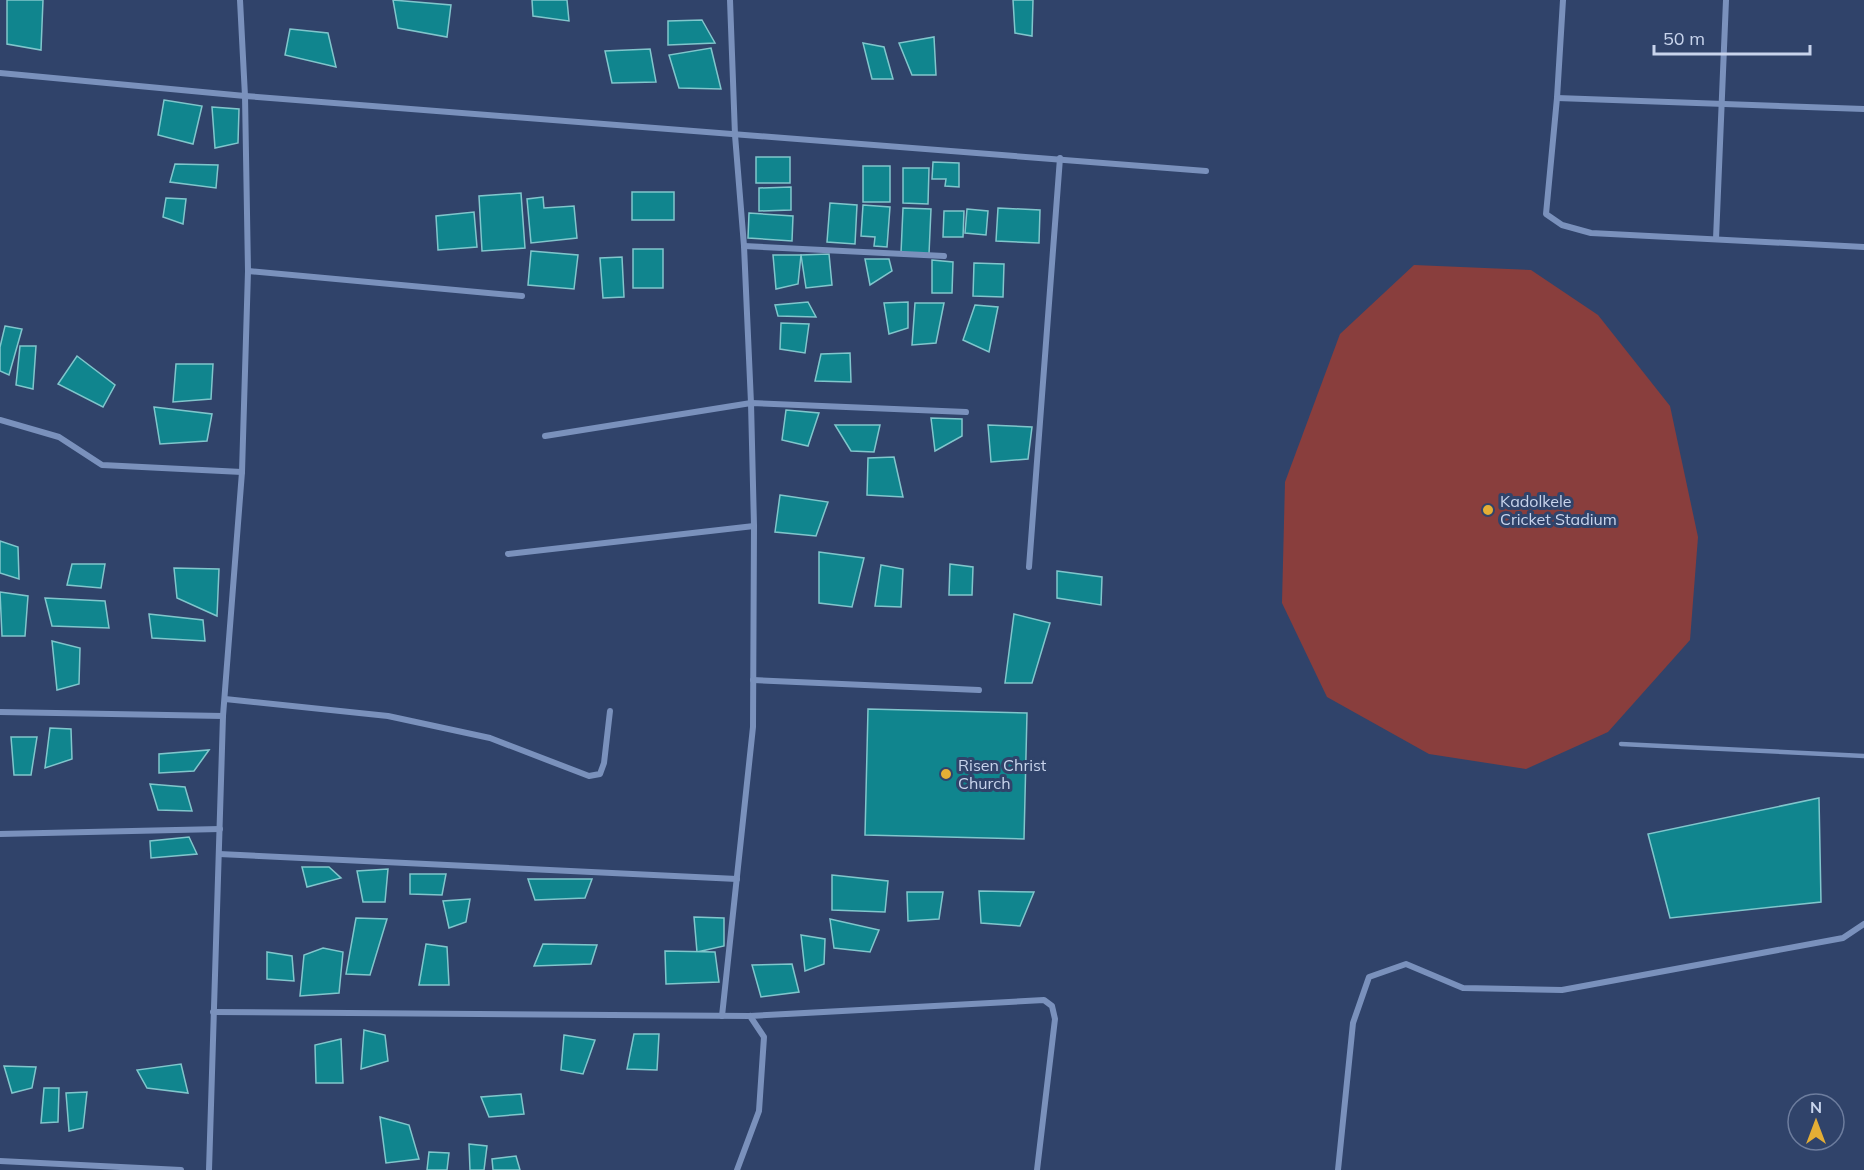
<svg xmlns="http://www.w3.org/2000/svg" width="1864" height="1170" viewBox="0 0 1864 1170" font-family="Mulish,sans-serif">
  <rect width="100%" height="100%" fill="#30436a"/>
  <path fill="#893e3d" d="M1414,265L1531,270L1598,315L1670,406L1698,537L1690,640L1608,732L1526,769L1429,754L1327,697L1282,603L1285,482L1340,334Z"/>
  <g fill="#10858e" stroke="#80c6cc" stroke-width="1.5">
    <path d="M7,0H43L41,50L7,44Z"/>
    <path d="M393,0L451,5L447,37L398,28Z"/>
    <path d="M532,0H567L569,21L533,16Z"/>
    <path d="M1013,0H1033L1032,36L1015,33Z"/>
    <path d="M702,20L715,43L668,45V21Z"/>
    <path d="M290,29L328,33L336,67L285,55Z"/>
    <path d="M934,37L936,75H912L899,43Z"/>
    <path d="M863,43L884,47L893,79H872Z"/>
    <path d="M711,48L721,89L679,88L669,55Z"/>
    <path d="M650,49L656,82L612,83L605,51Z"/>
    <path d="M164,100L202,106L193,144L158,135Z"/>
    <path d="M212,107L239,109L238,143L215,148Z"/>
    <rect x="756" y="157" width="34" height="26"/>
    <path d="M933,162L959,163V187L945,186L946,179H932Z"/>
    <path d="M175,164L218,165L216,188L170,182Z"/>
    <rect x="863" y="166" width="27" height="36"/>
    <path d="M903,168H929L928,204L903,203Z"/>
    <path d="M791,187V210L759,211V188Z"/>
    <rect x="632" y="192" width="42" height="28"/>
    <path d="M521,193L525,248L482,251L479,196Z"/>
    <path d="M543,197L544,208L574,206L577,238L531,243L527,199Z"/>
    <path d="M166,198L186,199L183,224L163,217Z"/>
    <path d="M830,203L857,205L855,244L827,242Z"/>
    <path d="M863,205L890,207L887,247L874,246L875,237L861,236Z"/>
    <path d="M903,208L931,209L929,254L901,253Z"/>
    <path d="M998,208L1040,210L1039,243L996,241Z"/>
    <path d="M967,209L988,211L986,235L965,233Z"/>
    <path d="M944,211H964L963,237H943Z"/>
    <path d="M474,212L477,247L438,250L436,216Z"/>
    <path d="M749,213L793,216L792,241L748,238Z"/>
    <rect x="633" y="249" width="30" height="39"/>
    <path d="M531,251L578,255L574,289L528,285Z"/>
    <path d="M829,254L832,285L806,288L801,255Z"/>
    <path d="M773,255H801L798,284L776,289Z"/>
    <path d="M622,257L624,297L603,298L600,258Z"/>
    <path d="M865,259H889L892,271L870,285Z"/>
    <path d="M932,260L953,262L952,293H932Z"/>
    <path d="M974,263L1004,264L1003,297L973,296Z"/>
    <path d="M808,302L816,317L778,316L775,305Z"/>
    <path d="M908,302V328L889,334L884,303Z"/>
    <path d="M915,303H944L936,343L912,345Z"/>
    <path d="M975,305L998,307L989,352L963,340Z"/>
    <path d="M781,323L809,324L805,353L780,349Z"/>
    <path d="M5,326L22,329L9,375L0,371V347Z"/>
    <path d="M20,346H36L33,389L16,385Z"/>
    <path d="M850,353L851,382L815,381L821,354Z"/>
    <path d="M77,356L115,385L103,407L58,384Z"/>
    <path d="M176,364H213L211,399L173,402Z"/>
    <path d="M154,407L212,414L207,441L160,444Z"/>
    <path d="M786,410L819,413L808,446L782,440Z"/>
    <path d="M931,418L962,419V436L935,451Z"/>
    <path d="M835,425H880L874,452L851,451Z"/>
    <path d="M988,425L1032,427L1028,459L991,462Z"/>
    <path d="M894,457L903,497L867,495L868,458Z"/>
    <path d="M780,495L828,502L816,536L775,532Z"/>
    <path d="M0,541L18,547L19,579L0,573Z"/>
    <path d="M819,552L864,558L852,607L819,603Z"/>
    <path d="M72,564H105L101,588L67,585Z"/>
    <path d="M950,564L973,567L972,595H949Z"/>
    <path d="M881,565L903,569L901,607L875,606Z"/>
    <path d="M174,568L219,569L217,616L177,598Z"/>
    <path d="M1057,571L1102,577L1101,605L1057,598Z"/>
    <path d="M0,592L28,596L25,636H2Z"/>
    <path d="M45,598L105,601L109,628L52,626Z"/>
    <path d="M149,614L203,620L205,641L152,638Z"/>
    <path d="M1014,614L1050,623L1032,683H1005Z"/>
    <path d="M52,641L80,648L79,684L57,690Z"/>
    <path d="M868,709L1027,713L1024,839L865,835Z"/>
    <path d="M50,728L71,729L72,759L45,768Z"/>
    <path d="M11,737H37L31,775H14Z"/>
    <path d="M209,750L194,771L159,773V754Z"/>
    <path d="M150,784L185,787L192,811L158,810Z"/>
    <path d="M1819,798L1821,902L1670,918L1648,834Z"/>
    <path d="M189,837L197,854L151,858L150,841Z"/>
    <path d="M302,867H329L341,878L307,887Z"/>
    <path d="M388,869L385,902H363L357,871Z"/>
    <path d="M410,874H446L442,895L410,894Z"/>
    <path d="M832,875L888,881L885,912L832,910Z"/>
    <path d="M528,879H592L585,898L535,900Z"/>
    <path d="M979,891L1034,892L1020,926L981,923Z"/>
    <path d="M907,892H943L939,919L908,921Z"/>
    <path d="M470,899L466,922L449,928L443,901Z"/>
    <path d="M694,917L724,918V946L697,952Z"/>
    <path d="M356,918L387,919L370,975L346,974Z"/>
    <path d="M830,919L879,930L870,952L834,948Z"/>
    <path d="M801,935L825,939L824,964L805,971Z"/>
    <path d="M426,944L447,947L449,985H419Z"/>
    <path d="M543,944L597,945L591,964L534,966Z"/>
    <path d="M323,948L343,952L339,993L300,996L304,955Z"/>
    <path d="M665,951L715,952L719,982L666,984Z"/>
    <path d="M267,952L292,956L294,981L267,979Z"/>
    <path d="M792,964L799,992L761,997L752,965Z"/>
    <path d="M364,1030L385,1035L388,1061L361,1069Z"/>
    <path d="M634,1034H659L657,1070L627,1069Z"/>
    <path d="M564,1035L595,1040L583,1074L561,1070Z"/>
    <path d="M341,1039L343,1083H316L315,1045Z"/>
    <path d="M181,1064L188,1093L147,1088L137,1070Z"/>
    <path d="M4,1066L36,1067L32,1088L12,1093Z"/>
    <path d="M44,1088H59L58,1122L41,1123Z"/>
    <path d="M87,1092L83,1128L69,1131L66,1093Z"/>
    <path d="M521,1094L524,1114L489,1117L481,1097Z"/>
    <path d="M380,1117L409,1125L419,1159L386,1163Z"/>
    <path d="M469,1144L487,1146L484,1170H470Z"/>
    <path d="M429,1152L449,1153L447,1170H427Z"/>
    <path d="M516,1156L520,1170H493L492,1159Z"/>
  </g>
  <g fill="none" stroke-linecap="round" stroke-linejoin="round">
    <path stroke="#7a91bc" stroke-width="4.5" d="M1621,744L1864,756"/>
    <g stroke="#7a91bc" stroke-width="6">
      <path d="M1563,0L1557,98L1546,214L1562,225L1591,233L1864,247"/>
      <path d="M0,73L245,96L1206,171"/>
      <path d="M1557,98L1864,109"/>
      <path d="M1716,239L1726,0"/>
      <path d="M744,246L944,256"/>
      <path d="M248,271L522,296"/>
      <path d="M0,420L59,437L102,465L242,472"/>
      <path d="M545,436L751,403L966,412"/>
      <path d="M508,554L754,526"/>
      <path d="M1029,567L1060,158"/>
      <path d="M753,680L979,690"/>
      <path d="M225,699L388,716L490,738L589,776L600,774L604,763L610,711"/>
      <path d="M0,712L223,716"/>
      <path d="M0,834L220,829"/>
      <path d="M219,854L737,879"/>
      <path d="M213,1012L750,1016L1044,1000L1052,1006L1055,1019L1037,1170"/>
      <path d="M722,1016L753,727L754,526L751,403L744,246L735,135L730,0"/>
      <path d="M0,1161L181,1170"/>
      <path d="M209,1170L223,716L242,472L248,271L245,96L240,0"/>
      <path d="M737,1170L759,1111L764,1037L750,1016"/>
      <path d="M1338,1170L1353,1023L1369,977L1406,964L1463,988L1562,990L1843,938L1864,924"/>
    </g>
  </g>
  <g fill="#e4ae35" stroke="#30436a" stroke-width="2">
    <circle cx="1488" cy="510" r="6"/>
    <circle cx="946" cy="774" r="6"/>
  </g>
  <g text-anchor="middle" dominant-baseline="central" stroke-width="6" stroke-linejoin="round" paint-order="stroke">
    <g font-size="16" fill="#c8d4ec" stroke="#30436a" text-anchor="start">
      <text x="1500" y="501">Kadolkele<tspan x="1500" dy="18">Cricket Stadium</tspan></text>
      <text x="958" y="765">Risen Christ<tspan x="958" dy="18">Church</tspan></text>
    </g>
  </g>
  <g transform="translate(1816 1122)"><circle r="28" fill="#30436a" stroke="#6d7d9e" stroke-width="1.5"/>
  <path d="M0-4.5L10 22L0 15L-10 22Z" fill="#e4ae35"/>
  <text y="-9" font-size="16" font-weight="bold" text-anchor="middle" fill="#c8d4ec">N</text>
  </g>
  <path d="M1654 45v9h156v-9" fill="none" stroke="#c8d4ec" stroke-width="3"/>
  <text x="1663" y="45" font-size="18" fill="#c8d4ec" stroke="#30436a" stroke-width="4.5" paint-order="stroke">50 m</text>
</svg>
